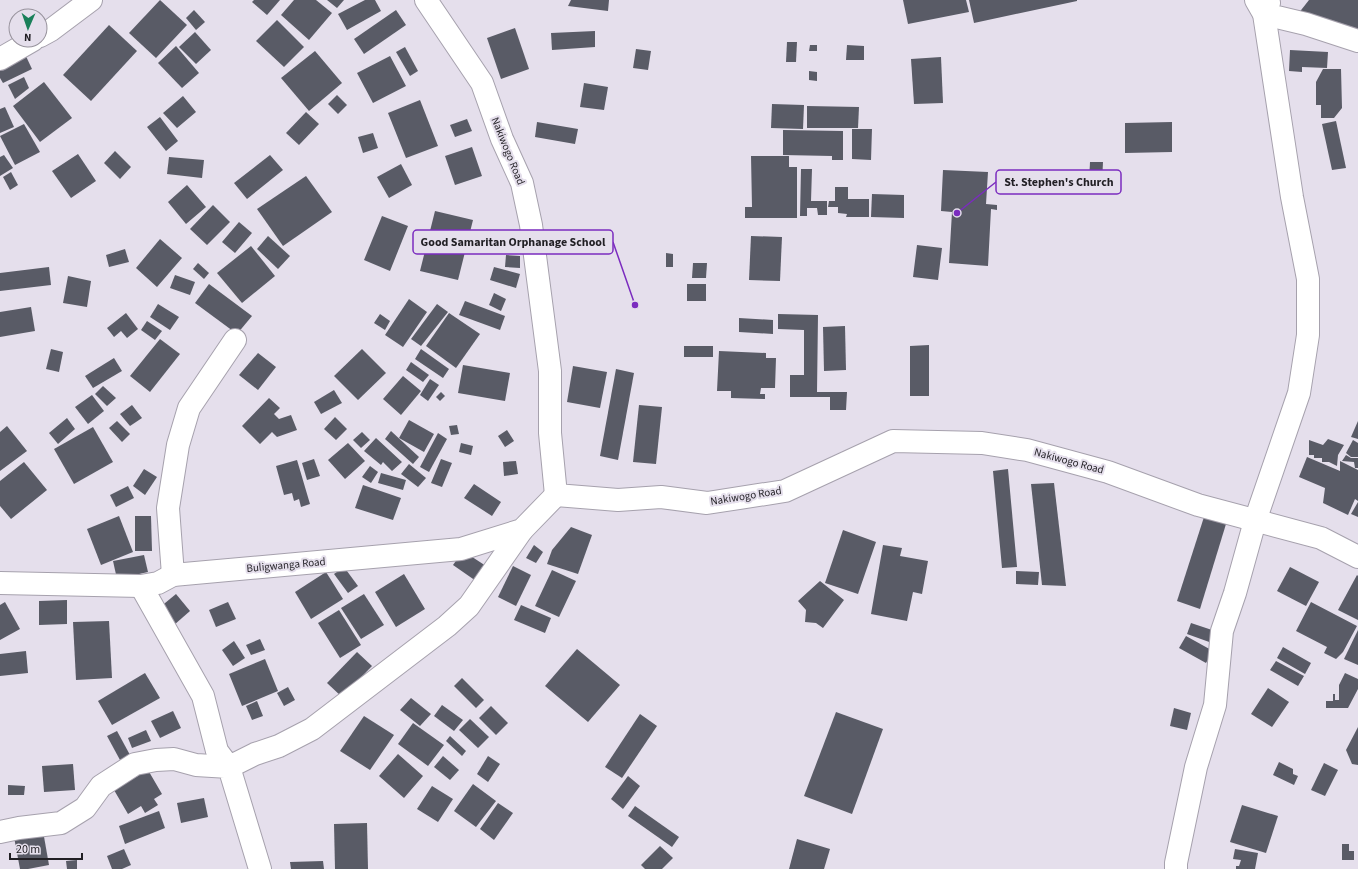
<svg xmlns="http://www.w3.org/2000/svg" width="1358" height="869" viewBox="0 0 1358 869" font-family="'Source Sans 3',sans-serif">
  <rect width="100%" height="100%" fill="#e5dfec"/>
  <g fill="#595b66">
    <path d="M160,0L187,25L156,58L129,33Z"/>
    <path d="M254,0H280L267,15L252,2Z"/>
    <path d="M294,0H316L332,13L309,40L281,15Z"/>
    <path d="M327,0H344L337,8Z"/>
    <path d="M365,0H375L381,11L347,30L338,14Z"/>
    <path d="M571,0H609L608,11L568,6Z"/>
    <path d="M903,0H966L969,12L908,24Z"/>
    <path d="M969,0H1077V1L974,23Z"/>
    <path d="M1309,0H1358V33L1298,14Z"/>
    <path d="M194,10L205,22L196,30L186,18Z"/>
    <path d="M396,10L406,25L364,54L354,39Z"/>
    <path d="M277,20L304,47L284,67L256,41Z"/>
    <path d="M109,25L137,51L91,101L63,75Z"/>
    <path d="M515,28L529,69L501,79L487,38Z"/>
    <path d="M595,31V47L552,50L551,33Z"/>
    <path d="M195,32L211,50L196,64L179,47Z"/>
    <path d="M787,42H797L796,62H786Z"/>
    <path d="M810,45H817V51H809Z"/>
    <path d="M847,45L864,46V60H846Z"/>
    <path d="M176,46L199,73L182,88L158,63Z"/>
    <path d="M405,47L418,71L410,76L396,52Z"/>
    <path d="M636,49L651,51L648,70L633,68Z"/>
    <path d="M1290,50L1328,52L1327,68L1302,67V72L1289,71Z"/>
    <path d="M315,51L342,83L309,111L281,78Z"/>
    <path d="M24,52L32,69L3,83L0,78V63Z"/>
    <path d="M390,56L406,86L373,103L357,73Z"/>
    <path d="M941,57L943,103L914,104L911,59Z"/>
    <path d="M1323,69H1341L1342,108L1334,118H1321V105H1316V82Z"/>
    <path d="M809,71L817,72V81L809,80Z"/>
    <path d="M24,77L29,88L15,99L8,85Z"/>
    <path d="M44,82L72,118L40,142L13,106Z"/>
    <path d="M584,83L608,87L604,110L580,107Z"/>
    <path d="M337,95L347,105L338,114L328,104Z"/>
    <path d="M183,96L196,112L177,128L163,113Z"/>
    <path d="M420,100L438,146L406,158L388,113Z"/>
    <path d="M772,104L804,105L803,129L771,128Z"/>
    <path d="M807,106L859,107L858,128H807Z"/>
    <path d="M5,107L14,127L0,133V109Z"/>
    <path d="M306,112L319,124L299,145L286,133Z"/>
    <path d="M160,117L178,141L166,151L147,127Z"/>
    <path d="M467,119L472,131L455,137L450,125Z"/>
    <path d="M1336,121L1346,168L1332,170L1322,124Z"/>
    <path d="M537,122L578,129L575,144L535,137Z"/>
    <path d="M1172,122V152L1125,153V123Z"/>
    <path d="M24,124L40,152L15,165L0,136Z"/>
    <path d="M852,129H872L871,160L852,159Z"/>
    <path d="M783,130L843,131V160H832V156L783,155Z"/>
    <path d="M373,133L378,148L363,153L358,137Z"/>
    <path d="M472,147L482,176L455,185L445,156Z"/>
    <path d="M115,151L131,167L120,179L104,163Z"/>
    <path d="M78,154L96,181L71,198L52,171Z"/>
    <path d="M4,155L13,168L0,176V157Z"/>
    <path d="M270,155L283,170L247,199L234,183Z"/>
    <path d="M751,156H789V167H797V218H745V207H752Z"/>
    <path d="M169,157L204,160L202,178L167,174Z"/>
    <path d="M1090,162H1103L1102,183L1089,182Z"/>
    <path d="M401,164L412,185L389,198L377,177Z"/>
    <path d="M801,169H812L811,201H827V215H818L817,208H807V216H800Z"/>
    <path d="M943,170L988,172L986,204L997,205V210L991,209L988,266L949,263L952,212L941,211Z"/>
    <path d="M11,172L18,185L10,190L3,177Z"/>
    <path d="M306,176L332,212L283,246L257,209Z"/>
    <path d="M187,185L206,207L186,224L168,202Z"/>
    <path d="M835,187H848V199H869V217H846L847,214L838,213V207H828L829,201H835Z"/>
    <path d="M872,194L904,195V218L871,217Z"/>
    <path d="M213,205L230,222L207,245L190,229Z"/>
    <path d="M435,211L473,220L458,280L420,271Z"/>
    <path d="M382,216L408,226L390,271L364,260Z"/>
    <path d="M239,222L252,233L235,253L222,242Z"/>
    <path d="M268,236L290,256L278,269L257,249Z"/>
    <path d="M751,236L782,237L780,281L749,280Z"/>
    <path d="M160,239L182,258L157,287L136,268Z"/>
    <path d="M917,245L942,248L938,280L913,277Z"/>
    <path d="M251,246L275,276L242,303L217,273Z"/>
    <path d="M125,249L129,262L109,267L106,255Z"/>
    <path d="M666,253L673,254V267H666Z"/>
    <path d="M506,255L520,256V268L505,267Z"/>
    <path d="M198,263L209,273L204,279L193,269Z"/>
    <path d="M693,263H707L706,278H692Z"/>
    <path d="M49,267L51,285L0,291V273Z"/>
    <path d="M494,267L520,274L516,288L490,280Z"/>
    <path d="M175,275L195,282L190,295L170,288Z"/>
    <path d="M68,276L91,281L87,307L63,303Z"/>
    <path d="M209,284L252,316L237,334L195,303Z"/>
    <rect x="687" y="284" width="19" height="17"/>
    <path d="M494,293L506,299L501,311L489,305Z"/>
    <path d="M409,299L427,312L403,347L385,335Z"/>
    <path d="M465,301L505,316L500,330L459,315Z"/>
    <path d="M158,304L179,317L170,330L150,317Z"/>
    <path d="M437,304L448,312L421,346L411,339Z"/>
    <path d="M31,307L35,331L0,337V312Z"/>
    <path d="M126,313L138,329L127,338L121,331L114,337L107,328Z"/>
    <path d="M449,313L480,334L456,368L426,346Z"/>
    <path d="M380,314L390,321L385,330L374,323Z"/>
    <path d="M778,314L818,315L817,392H847L846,410H830V397H790V375H804V330L778,329Z"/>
    <path d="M739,318L773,320V334L739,332Z"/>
    <path d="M147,321L162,331L155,340L141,330Z"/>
    <path d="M845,326L846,370L824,371L823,327Z"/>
    <path d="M160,339L180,354L150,392L130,376Z"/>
    <path d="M929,345V396H910V346Z"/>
    <rect x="684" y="346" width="29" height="11"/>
    <path d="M51,349L63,352L59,372L46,369Z"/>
    <path d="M362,349L386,373L358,400L334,376Z"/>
    <path d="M421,349L449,369L443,378L415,359Z"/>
    <path d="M719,351L766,353V358H776L775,388H761L760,394H765V399L731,398V391H717Z"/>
    <path d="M258,353L276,367L258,390L239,375Z"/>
    <path d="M114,358L122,371L93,388L85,376Z"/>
    <path d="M411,362L429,375L423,382L406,370Z"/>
    <path d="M463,365L510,373L505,401L458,393Z"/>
    <path d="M573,366L607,372L600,408L567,402Z"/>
    <path d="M616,369L634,373L618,460L600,456Z"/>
    <path d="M403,376L421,391L401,415L383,399Z"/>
    <path d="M430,379L439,385L428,401L420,395Z"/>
    <path d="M103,386L116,398L107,406L95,394Z"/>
    <path d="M334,390L342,403L321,414L314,402Z"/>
    <path d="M441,392L445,396L440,401L436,397Z"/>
    <path d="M92,395L104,411L88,424L75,407Z"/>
    <path d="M269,398L280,408L274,414L279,419L291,415L297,430L277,437L272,432L260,444L242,426Z"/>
    <path d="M132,405L142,418L130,426L120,414Z"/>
    <path d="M639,405L662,407L656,464L633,462Z"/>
    <path d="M335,417L347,429L336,440L324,429Z"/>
    <path d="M67,418L75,429L58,444L49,433Z"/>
    <path d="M409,420L434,434L424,452L399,438Z"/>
    <path d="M117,421L130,434L122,442L109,428Z"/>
    <path d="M1358,421V439L1351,437Z"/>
    <path d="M457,425L459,434L451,435L449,426Z"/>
    <path d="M7,426L27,451L0,471V432Z"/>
    <path d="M93,427L113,462L74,484L54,449Z"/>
    <path d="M507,430L514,441L505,447L498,436Z"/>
    <path d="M391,431L419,457L413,464L385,439Z"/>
    <path d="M362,432L370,440L361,448L353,440Z"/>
    <path d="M438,433L447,439L429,472L420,467Z"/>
    <path d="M376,438L402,462L392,471L383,462L381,465L364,451Z"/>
    <path d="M1328,439L1344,445L1338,455L1337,466L1329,462H1322V458H1314V455H1309V440L1323,445Z"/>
    <path d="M1353,440L1358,443V457H1351L1346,453Z"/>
    <path d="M348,443L365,461L345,479L328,460Z"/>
    <path d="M461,443L473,446L471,455L459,452Z"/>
    <path d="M1346,455L1351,458H1358V468H1355L1354,462L1342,461Z"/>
    <path d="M1307,457L1340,471V461L1358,470V501L1355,499L1348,515L1323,503L1325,488L1299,477Z"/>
    <path d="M314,459L320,476L307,480L302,463Z"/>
    <path d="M441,459L452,463L442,487L431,483Z"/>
    <path d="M297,460L310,504L301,507L299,499L294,501L292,493L284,495L276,466Z"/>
    <path d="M516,461L518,474L504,476L503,462Z"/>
    <path d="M24,462L47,490L11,519L0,506V481Z"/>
    <path d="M409,464L426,478L418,487L401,474Z"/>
    <path d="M370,466L378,472L371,483L362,477Z"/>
    <path d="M144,469L157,477L145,495L133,486Z"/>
    <path d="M1008,469L1017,567L1002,568L993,471Z"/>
    <path d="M381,473L406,480L403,490L378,483Z"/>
    <path d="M1054,483L1066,586L1042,585L1031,484Z"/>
    <path d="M474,484L501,502L492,516L464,498Z"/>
    <path d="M363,485L401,498L393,520L355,508Z"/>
    <path d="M128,486L134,498L116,507L110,495Z"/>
    <path d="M1358,502V517L1351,514Z"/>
    <path d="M119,516L133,552L101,565L87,529Z"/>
    <path d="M135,516H151L152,551H135Z"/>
    <path d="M1204,517L1226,524L1200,609L1177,601Z"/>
    <path d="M571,527L592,535L578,574L547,564L552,550Z"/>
    <path d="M843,530L876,542L858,594L825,583Z"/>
    <path d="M534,545L543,552L536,563L526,558Z"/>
    <path d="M883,545L902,548L900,556L928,561L922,594L913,592L907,621L871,614Z"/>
    <path d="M463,551L486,566L476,581L453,565Z"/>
    <path d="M144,555L148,572L117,579L113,561Z"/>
    <path d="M513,566L531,575L516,606L498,597Z"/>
    <path d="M344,567L358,586L348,593L334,574Z"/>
    <path d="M1290,567L1319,582L1306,606L1277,591Z"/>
    <path d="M552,570L576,581L559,617L535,606Z"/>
    <path d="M1016,571L1039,572L1038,585L1016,584Z"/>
    <path d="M326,572L343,599L311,619L295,592Z"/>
    <path d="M404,574L425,609L396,627L375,592Z"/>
    <path d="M1357,575L1358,576V620L1338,610Z"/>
    <path d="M820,581L844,600L823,628L816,623L805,622L806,610L798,601Z"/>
    <path d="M176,594L190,611L174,625L159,608Z"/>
    <path d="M364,594L384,625L361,639L341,608Z"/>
    <path d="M67,600V624L39,625V601Z"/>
    <path d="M5,602L20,629L0,640V605Z"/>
    <path d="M228,602L236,619L216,627L209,610Z"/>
    <path d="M1311,602L1357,626L1343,652L1336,659L1324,653L1327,647L1296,631Z"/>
    <path d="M521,605L551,618L545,633L514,620Z"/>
    <path d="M339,610L361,645L340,658L318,623Z"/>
    <path d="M109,621L112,678L76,680L73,622Z"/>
    <path d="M1191,623L1215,631L1212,643L1187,634Z"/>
    <path d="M1358,630V665L1344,659Z"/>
    <path d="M1186,636L1213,651L1206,663L1179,648Z"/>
    <path d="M260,639L265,650L251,655L246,645Z"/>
    <path d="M234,641L245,658L233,666L222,650Z"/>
    <path d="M1283,647L1311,663L1305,674L1277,658Z"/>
    <path d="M577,649L620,685L588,722L545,686Z"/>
    <path d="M26,651L28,673L0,676V654Z"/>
    <path d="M357,652L372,666L342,697L327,683Z"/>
    <path d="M265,659L278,691L242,706L229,674Z"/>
    <path d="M1276,661L1304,676L1298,686L1270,670Z"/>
    <path d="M145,673L160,698L112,725L98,701Z"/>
    <path d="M1345,673L1358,679V689L1348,708H1326V701H1333V694H1335V700H1339V685Z"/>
    <path d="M462,678L484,700L476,708L454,686Z"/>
    <path d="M288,687L295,700L284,706L277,693Z"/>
    <path d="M1268,688L1289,702L1272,727L1251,714Z"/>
    <path d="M411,698L431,714L420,726L400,710Z"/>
    <path d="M257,701L263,716L252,720L246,706Z"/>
    <path d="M442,705L463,720L454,731L434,716Z"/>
    <path d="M491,706L508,723L496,735L479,718Z"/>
    <path d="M1174,708L1191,713L1187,730L1170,726Z"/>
    <path d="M173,711L181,728L160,738L151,721Z"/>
    <path d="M836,712L883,729L852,814L804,796Z"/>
    <path d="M640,714L657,726L622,778L605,767Z"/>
    <path d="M364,716L394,735L370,770L340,751Z"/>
    <path d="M470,719L489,737L478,748L459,730Z"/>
    <path d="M413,723L444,745L428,766L398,744Z"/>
    <path d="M1358,727V765L1352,764L1346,750Z"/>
    <path d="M146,730L151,741L132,748L128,738Z"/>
    <path d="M117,731L130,755L120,760L107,736Z"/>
    <path d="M450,736L466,751L462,756L446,741Z"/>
    <path d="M398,754L423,776L404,798L379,776Z"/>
    <path d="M443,756L459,770L450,780L434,767Z"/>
    <path d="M488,756L500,764L488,782L477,774Z"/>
    <path d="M1279,762L1293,769V774L1298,776L1294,785L1273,775Z"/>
    <path d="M1324,763L1338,770L1325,796L1311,790Z"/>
    <path d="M73,764L75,790L44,792L42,766Z"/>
    <path d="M148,770L162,794L154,799L158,805L145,813L141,806L128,814L114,790Z"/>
    <path d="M628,776L640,786L623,809L611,799Z"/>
    <path d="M473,784L496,801L476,827L454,811Z"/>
    <path d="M8,785L25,786L24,795H8Z"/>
    <path d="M432,786L453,799L438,822L417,809Z"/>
    <path d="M204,798L208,817L181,823L177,803Z"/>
    <path d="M498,803L513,813L494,840L480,829Z"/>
    <path d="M1242,805L1278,816L1266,853L1230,842Z"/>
    <path d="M635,806L679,837L672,847L628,816Z"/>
    <path d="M159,811L165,828L125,844L119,826Z"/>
    <path d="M367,823L368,869H335L334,824Z"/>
    <path d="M43,831L49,865L28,869H20L14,837Z"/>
    <path d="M797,839L830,849L824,869H789Z"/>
    <path d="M1342,844H1349V851H1354V860H1342Z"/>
    <path d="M660,846L673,858L662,869H645L641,865Z"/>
    <path d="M124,849L131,865L122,869H112L107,856Z"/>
    <path d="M1235,849L1258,853L1255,869H1236V866H1239L1241,860L1233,859Z"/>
    <path d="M77,860V869H67L66,861Z"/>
    <path d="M323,861L324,869H291L290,862Z"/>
  </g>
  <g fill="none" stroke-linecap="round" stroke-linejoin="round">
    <g stroke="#a6a1ad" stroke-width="24">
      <g id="minor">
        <path d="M426,0L482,83L502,139L522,183L531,225L550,371V433L556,495L618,500L661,497L707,503L785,491L893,441L982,443L1027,450L1108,472L1198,505L1321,538L1358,557"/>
        <path d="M1269,3L1264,14L1306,24L1358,41"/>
        <path d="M40,36L51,30L91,0"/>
        <path d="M0,59L33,40"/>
        <path d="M173,575L168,508L178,445L189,408L235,340"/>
        <path d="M0,583L141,586L158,583L173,575L461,549L522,530L556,495"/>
        <path d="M141,586L203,696L217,751L229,767L255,754L279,746L312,729L447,626L469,606L522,530"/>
        <path d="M0,832L19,828L61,823L85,808L101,786L135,764L156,760L174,759L196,765L229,767L260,869"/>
        <path d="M1176,869V863L1196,767L1215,705L1222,631L1235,593L1255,521L1299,393L1308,335V279L1292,197L1264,14L1256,0"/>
      </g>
    </g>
    <use href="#minor" stroke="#fff" stroke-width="22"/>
  </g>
  <g text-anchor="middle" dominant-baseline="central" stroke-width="4" stroke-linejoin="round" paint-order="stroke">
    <g font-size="11" fill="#211f24" stroke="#e5dfec">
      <text transform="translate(508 151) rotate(68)">Nakiwogo Road</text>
      <text transform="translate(1069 461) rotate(15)">Nakiwogo Road</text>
      <text transform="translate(746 496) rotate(-9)">Nakiwogo Road</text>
      <text transform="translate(286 565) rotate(-5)">Buligwanga Road</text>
    </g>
  </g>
  <path fill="none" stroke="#7b2cbf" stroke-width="1.5" d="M957 213L996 182M635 305L613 242"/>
  <g fill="#7b2cbf" stroke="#e5dfec" stroke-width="1.5">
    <circle cx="957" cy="213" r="4"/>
    <circle cx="635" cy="305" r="4"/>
  </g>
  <g fill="#e5dfec" stroke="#7b2cbf" stroke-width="1.5">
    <rect x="996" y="170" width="125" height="24" rx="4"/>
    <rect x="413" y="230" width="200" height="24" rx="4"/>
  </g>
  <g font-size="12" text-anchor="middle" font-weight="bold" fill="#211f24">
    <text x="1059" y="186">St. Stephen's Church</text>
    <text x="513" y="246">Good Samaritan Orphanage School</text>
  </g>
  <g transform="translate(28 28) rotate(182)"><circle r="19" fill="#e5dfec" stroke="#97929c"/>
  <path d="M0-3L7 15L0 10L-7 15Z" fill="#1a805a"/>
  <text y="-6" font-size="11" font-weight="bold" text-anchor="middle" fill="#211f24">N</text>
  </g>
  <path d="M10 853v6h72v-6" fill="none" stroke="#211f24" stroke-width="2"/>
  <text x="16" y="853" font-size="12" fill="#211f24" stroke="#e5dfec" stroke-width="3" paint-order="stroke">20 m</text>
</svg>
